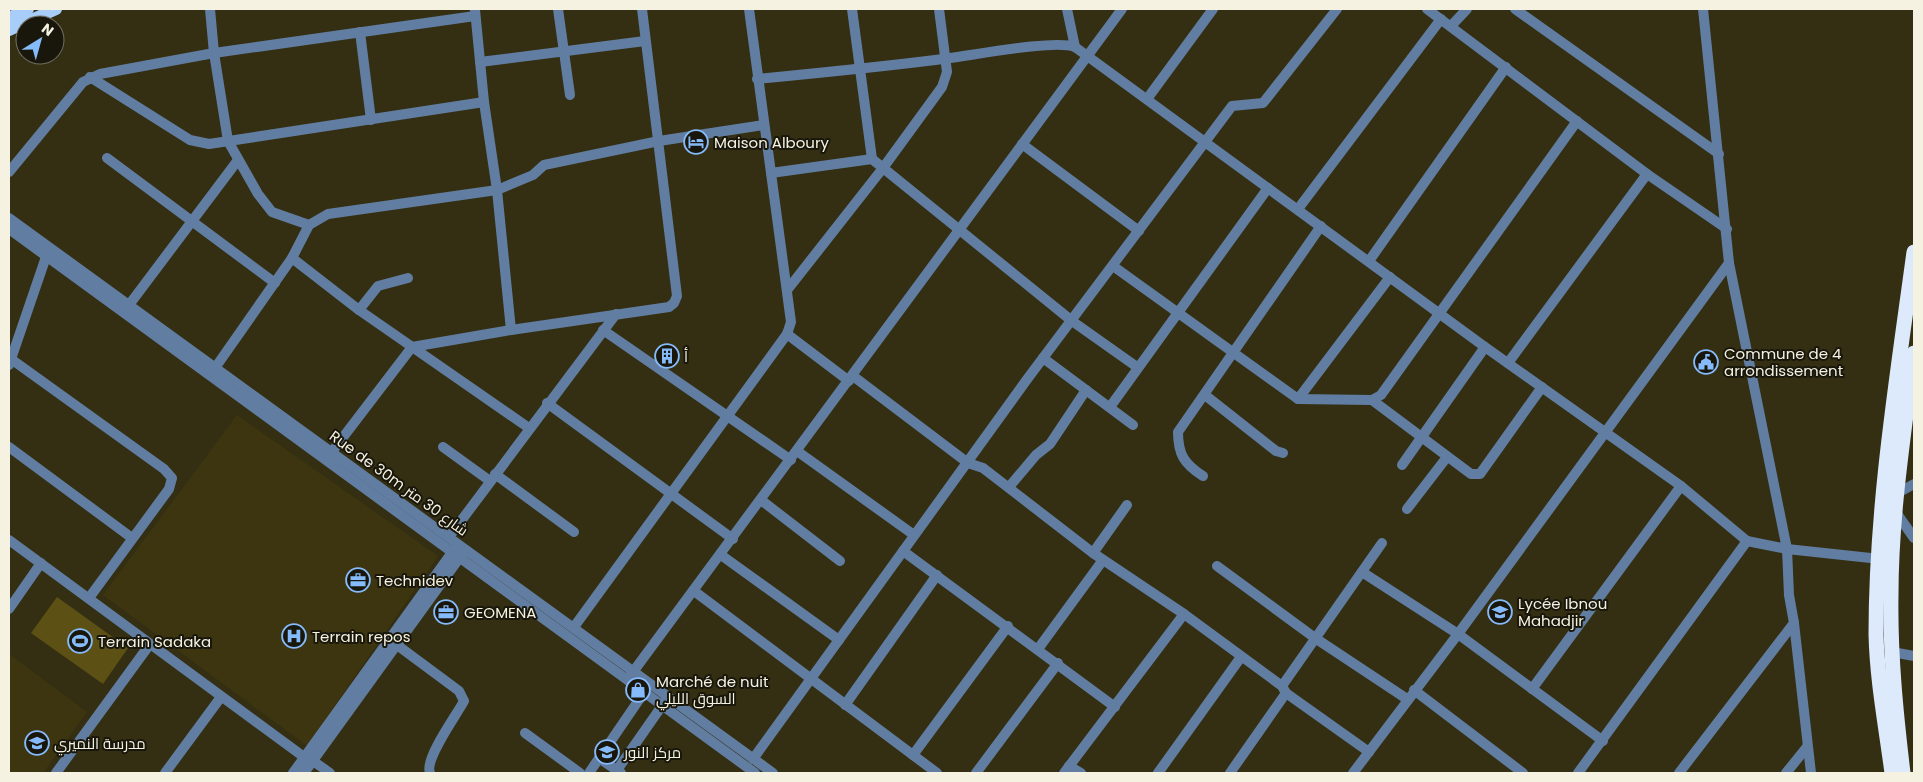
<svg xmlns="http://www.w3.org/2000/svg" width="1923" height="782" viewBox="0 0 1923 782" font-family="Poppins,Cairo,sans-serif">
  <rect width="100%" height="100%" fill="#342f12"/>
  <g fill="#3d3510">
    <path d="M237,415L438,556L307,746L103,595Z"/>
    <path d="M9,654L87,712L43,773H9Z"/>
  </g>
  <path fill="#5c5015" d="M57,597L128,648L103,684L31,633Z"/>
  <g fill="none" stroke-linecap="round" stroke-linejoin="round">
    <g stroke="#617ea2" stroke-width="10">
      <path d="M210,9L214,53L228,141L258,194L272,212L309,225"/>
      <path d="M558,9L570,95"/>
      <path d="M852,9L872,159L1072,321L1137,367"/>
      <path d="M1067,9L1075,47"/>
      <path d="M1427,9L1647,174L1727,229"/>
      <path d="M1515,9L1719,154"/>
      <path d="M475,10L484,102L497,190L511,330"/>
      <path d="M1451,26L1467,9"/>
      <path d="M360,32L371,120"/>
      <path d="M480,62L645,41"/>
      <path d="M90,77L190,140L209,144L484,102"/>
      <path d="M757,79C819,73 881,67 943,59C970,56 1054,39 1075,47L1485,347L1681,486L1747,541"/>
      <path d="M1147,99L1213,9"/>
      <path d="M1022,144L1139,231"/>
      <path d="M107,158L275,283"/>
      <path d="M9,172L83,82L100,74L214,53L475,16"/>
      <path d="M771,173L872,159"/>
      <path d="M1298,209L1441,19"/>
      <path d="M9,218L773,773"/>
      <path d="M9,229L755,773"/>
      <path d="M292,258L359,310L529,428"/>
      <path d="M1369,261L1506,67"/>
      <path d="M1113,266L1298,399L1372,400L1381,395L1577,121"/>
      <path d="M788,289L883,168L942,87L947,72L939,9"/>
      <path d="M129,305L238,160"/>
      <path d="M359,310L378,286L408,278"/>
      <path d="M603,330L791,460"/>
      <path d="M787,334L849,381"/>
      <path d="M1043,358L1133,425"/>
      <path d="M11,359L164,469L172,478L169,489L89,598"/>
      <path d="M1508,363L1647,174"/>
      <path d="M9,365L48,251"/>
      <path d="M215,368L292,258L309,225L328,214L497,190L533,175L544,165L659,141L764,125"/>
      <path d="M853,376L968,463L983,468L1093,553L1184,614L1282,686L1286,693L1369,752"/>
      <path d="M1205,395L1276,451L1283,453"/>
      <path d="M1298,399L1390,277"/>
      <path d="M1372,400L1471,474H1480L1542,387"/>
      <path d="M547,403L733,539"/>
      <path d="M1110,407L1268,188"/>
      <path d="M9,447L132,538"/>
      <path d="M443,447L490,481"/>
      <path d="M797,451L914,535"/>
      <path d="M331,453L412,347L511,330L669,307L674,303L677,296L642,9"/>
      <path d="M1402,465L1485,347"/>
      <path d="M495,474L574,532"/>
      <path d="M1203,476C1184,464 1178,454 1178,432L1321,226"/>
      <path d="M1009,487L1036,455L1050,444L1086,390"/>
      <path d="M1896,494L1914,484"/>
      <path d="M761,500L840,561"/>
      <path d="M1407,509L1447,457"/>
      <path d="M1895,511L1914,538"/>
      <path d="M449,537L616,314"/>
      <path d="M9,540L304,757"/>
      <path d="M903,551L1115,707"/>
      <path d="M1093,553L1127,505"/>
      <path d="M721,555L839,640"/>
      <path d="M1217,566L1315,638L1407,699"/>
      <path d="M1362,572L1458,634L1603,741"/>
      <path d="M694,591L937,773"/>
      <path d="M9,609L41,563"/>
      <path d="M1794,623L1811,773"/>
      <path d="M574,627L787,334L791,322L749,9"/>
      <path d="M397,645L459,691L464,701C456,716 424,759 430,773"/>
      <path d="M1038,649L1103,560"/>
      <path d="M1892,652L1914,656"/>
      <path d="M630,676L1122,9"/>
      <path d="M1282,686L1382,543"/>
      <path d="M1532,689L1681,486"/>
      <path d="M1414,690L1523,773"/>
      <path d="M845,705L937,575"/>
      <path d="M525,733L580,773"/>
      <path d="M913,755L1008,626"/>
      <path d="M599,758L621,773"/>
      <path d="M753,759L1028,378L1232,106L1263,103L1337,9"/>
      <path d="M313,761L330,773"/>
      <path d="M1069,766L1081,773"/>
      <path d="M56,773L150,644"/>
      <path d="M165,773L221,697"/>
      <path d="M293,773L456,547"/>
      <path d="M304,773L463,553"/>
      <path d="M589,773L645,691"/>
      <path d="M615,773L666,700"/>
      <path d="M976,773L1058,663"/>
      <path d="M1064,773L1184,614"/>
      <path d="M1158,773L1241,657"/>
      <path d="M1230,773L1286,693"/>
      <path d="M1353,773L1458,634L1729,263L1703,9"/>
      <path d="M1578,773L1747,541L1787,549L1880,559"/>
      <path d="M1679,773L1794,623L1789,595L1787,549L1729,263"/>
      <path d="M1786,773L1807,747"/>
    </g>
    <g stroke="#a9cdf9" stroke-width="12">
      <path d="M9,18L28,9"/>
      <path d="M9,30L56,9"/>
    </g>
    <g stroke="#dceafc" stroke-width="15">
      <path d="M1892,773C1886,727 1877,680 1876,634C1876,506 1897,378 1914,252"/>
      <path d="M1903,773C1896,714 1890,655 1891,595C1891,514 1904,433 1914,353"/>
    </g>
  </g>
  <defs>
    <g id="hotel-ring" transform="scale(1.25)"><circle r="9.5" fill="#19170b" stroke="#86bbfb" stroke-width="1.5"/><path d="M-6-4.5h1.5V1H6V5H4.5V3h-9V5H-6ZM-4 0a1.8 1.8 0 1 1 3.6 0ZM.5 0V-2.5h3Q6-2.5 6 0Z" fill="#86bbfb"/></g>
    <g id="building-ring" transform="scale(1.25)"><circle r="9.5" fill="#19170b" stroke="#86bbfb" stroke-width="1.5"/><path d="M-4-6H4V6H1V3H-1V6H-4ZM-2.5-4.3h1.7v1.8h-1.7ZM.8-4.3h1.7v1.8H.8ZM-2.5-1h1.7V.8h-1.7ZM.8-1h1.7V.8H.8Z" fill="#86bbfb"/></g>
    <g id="civic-ring" transform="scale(1.25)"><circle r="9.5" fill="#19170b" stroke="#86bbfb" stroke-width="1.5"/><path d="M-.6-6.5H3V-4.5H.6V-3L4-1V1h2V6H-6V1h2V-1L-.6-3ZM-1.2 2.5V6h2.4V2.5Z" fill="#86bbfb"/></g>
    <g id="office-ring" transform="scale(1.25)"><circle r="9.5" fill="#19170b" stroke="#86bbfb" stroke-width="1.5"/><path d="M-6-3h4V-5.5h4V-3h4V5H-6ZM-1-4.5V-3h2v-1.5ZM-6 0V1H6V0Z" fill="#86bbfb"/></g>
    <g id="school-ring" transform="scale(1.25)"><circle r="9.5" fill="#19170b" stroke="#86bbfb" stroke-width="1.5"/><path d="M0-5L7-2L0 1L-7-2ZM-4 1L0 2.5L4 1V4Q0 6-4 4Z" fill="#86bbfb"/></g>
    <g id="hospital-ring" transform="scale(1.25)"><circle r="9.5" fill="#19170b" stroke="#86bbfb" stroke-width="1.5"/><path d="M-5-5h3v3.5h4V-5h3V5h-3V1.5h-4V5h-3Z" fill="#86bbfb"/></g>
    <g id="stadium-ring" transform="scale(1.25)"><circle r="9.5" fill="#19170b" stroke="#86bbfb" stroke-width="1.5"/><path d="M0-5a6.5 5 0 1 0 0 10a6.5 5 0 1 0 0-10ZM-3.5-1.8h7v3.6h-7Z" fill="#86bbfb"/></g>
    <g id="shop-ring" transform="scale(1.25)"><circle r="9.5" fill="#19170b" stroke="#86bbfb" stroke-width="1.5"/><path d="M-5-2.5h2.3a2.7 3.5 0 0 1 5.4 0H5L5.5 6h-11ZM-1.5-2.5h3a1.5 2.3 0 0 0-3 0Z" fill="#86bbfb"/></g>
  </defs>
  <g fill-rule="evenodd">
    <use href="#hotel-ring" x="696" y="142"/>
    <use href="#building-ring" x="667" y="356"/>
    <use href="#civic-ring" x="1706" y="362"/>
    <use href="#office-ring" x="358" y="580"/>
    <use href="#office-ring" x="446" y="612"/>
    <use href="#school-ring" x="1500" y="612"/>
    <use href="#hospital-ring" x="294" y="636"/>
    <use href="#stadium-ring" x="80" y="641"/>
    <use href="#shop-ring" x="638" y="690"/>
    <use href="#school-ring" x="37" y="743"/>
    <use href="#school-ring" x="607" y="752"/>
  </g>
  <g text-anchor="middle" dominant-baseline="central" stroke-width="4" stroke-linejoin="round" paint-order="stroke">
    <g font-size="15" fill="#f5f2e1" stroke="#19170b" text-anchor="start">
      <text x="714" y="142">Maison Alboury</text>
      <text x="1724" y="353">Commune de 4<tspan x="1724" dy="17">arrondissement</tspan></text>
      <text x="684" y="356">أ</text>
      <text x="376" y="580">Technidev</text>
      <text x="1518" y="603">Lycée Ibnou<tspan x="1518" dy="17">Mahadjir</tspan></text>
      <text x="464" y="612">GEOMENA</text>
      <text x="312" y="636">Terrain repos</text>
      <text x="98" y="641">Terrain Sadaka</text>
      <text x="656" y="681">Marché de nuit<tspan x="656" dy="17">السوق الليلي</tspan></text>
      <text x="54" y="743">مدرسة النميري</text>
      <text x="624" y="752">مركز النور</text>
    </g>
    <g font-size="15" fill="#f5f2e1" stroke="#19170b">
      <text transform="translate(399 483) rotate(36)">Rue de 30m شارع 30 متر</text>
    </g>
  </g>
  <rect width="1923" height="782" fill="none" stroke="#f5f2e1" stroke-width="20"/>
  <g transform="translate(40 40) rotate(37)"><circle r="24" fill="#19170b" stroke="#716f61"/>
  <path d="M0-4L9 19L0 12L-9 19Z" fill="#86bbfb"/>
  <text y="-8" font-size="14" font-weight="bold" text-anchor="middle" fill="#f5f2e1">N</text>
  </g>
</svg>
